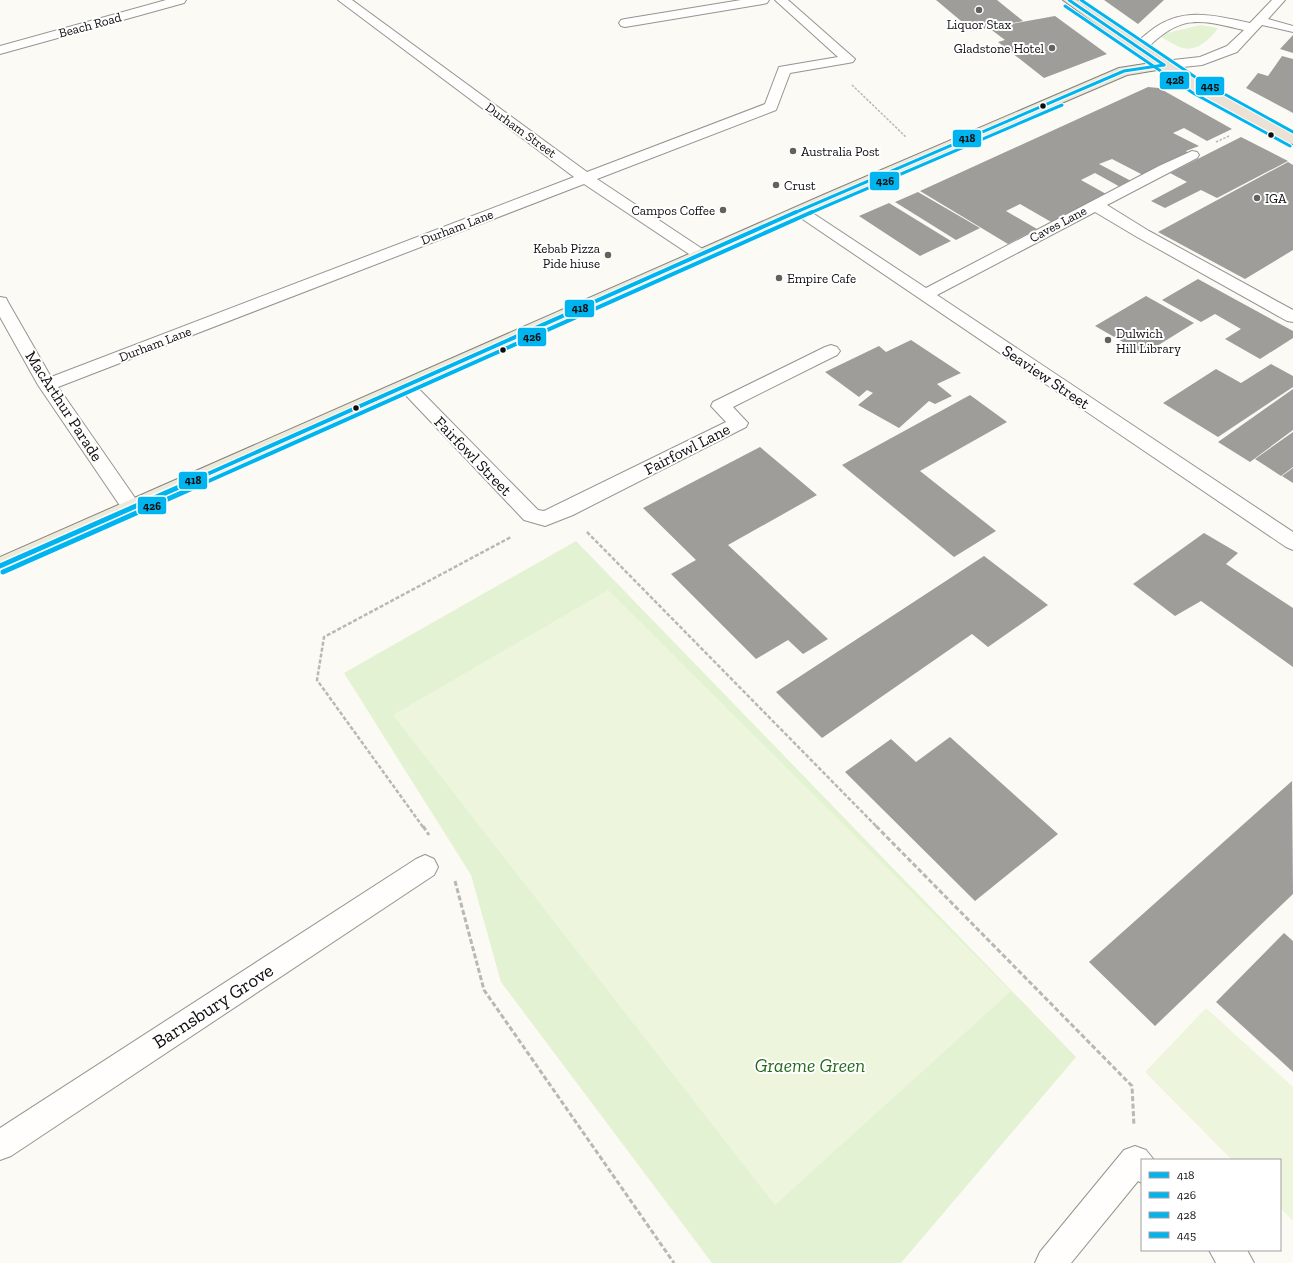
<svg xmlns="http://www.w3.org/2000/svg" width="1293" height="1263" viewBox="0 0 1293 1263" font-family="'Zilla Slab',serif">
  <rect width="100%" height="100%" fill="#fcfaf4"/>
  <g fill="#e3f2d2">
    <path d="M1201,25L1218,28C1214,34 1211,37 1205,42C1186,56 1176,45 1158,35Z"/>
    <path d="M576,541L1076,1057L901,1263H712L501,982L471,875L344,673Z"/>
  </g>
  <g fill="#edf6dc">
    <path d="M608,590L1011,991L775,1205L393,715Z"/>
    <path d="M1206,1008L1293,1087V1221L1280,1208V1160H1232L1145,1072Z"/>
  </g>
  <g fill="#9f9d99">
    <path d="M936,0H997L1023,21L973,31Z"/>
    <path d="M1104,0H1164L1138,24Z"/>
    <path d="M1055,16L1107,54L1044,78L998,42L1005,40L989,28Z"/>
    <path d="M1293,35V53L1280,49Z"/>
    <path d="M1282,56L1293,59V113L1246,88L1258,73L1268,76Z"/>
    <path d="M1148,87L1159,88L1232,129L1207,141L1184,128L1173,133L1199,146L1186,151L1188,153L1143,175L1112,159L1099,164L1133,182L1122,188L1095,173L1081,180L1108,195L1053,223L1020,204L1006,211L1037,229L1008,244L920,191Z"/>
    <path d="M1241,137L1288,161L1217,198L1201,190L1165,208L1151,201L1187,182L1170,173Z"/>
    <path d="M1288,162L1293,165V250L1245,279L1158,232Z"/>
    <path d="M918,192L980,228L956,240L895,202Z"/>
    <path d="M889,203L951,241L920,256L859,216Z"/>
    <path d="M1198,279L1293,331V338L1260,359L1225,339L1241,329L1215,314L1201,322L1162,300Z"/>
    <path d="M1146,296L1194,323L1144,354L1095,326Z"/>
    <path d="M911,340L961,373L937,384L952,396L935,404L929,401L899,428L858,405L873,393L867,390L859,397L825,372L879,346L886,352Z"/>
    <path d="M1271,364L1293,376V387L1218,437L1163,403L1216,369L1241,383Z"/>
    <path d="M1293,389V430L1250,462L1218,442Z"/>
    <path d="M970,395L1007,422L920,471L996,531L954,557L842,465Z"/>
    <path d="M1293,432V467L1281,476L1255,459Z"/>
    <path d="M760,447L817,495L728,545L828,639L803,654L788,640L756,659L671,574L696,560L643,508Z"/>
    <path d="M1293,468V483L1282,476Z"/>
    <path d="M1204,533L1238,553L1226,564L1293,608V667L1201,601L1175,616L1133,584Z"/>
    <path d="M984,556L1048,605L988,647L972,634L822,738L776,692Z"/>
    <path d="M950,737L1058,834L975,901L845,772L891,739L916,762Z"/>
    <path d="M1292,781L1293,894L1155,1026L1089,962Z"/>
    <path d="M1284,933L1293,941V1072L1216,1002Z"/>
  </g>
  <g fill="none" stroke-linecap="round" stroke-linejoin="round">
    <g stroke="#959492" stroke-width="2">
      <g id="minor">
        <path d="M166,0H186L184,3L0,54V46Z"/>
        <path d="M338,0H352L587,172L765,104L779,67L838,57L775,0H788L855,59L853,62L848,63L790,73L776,110L597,179L707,252L709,255L707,258L701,260L695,258L584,184L58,387L142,508L139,513L132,515L125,513L38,385L0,317V297L6,298L8,302L51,377L574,177Z"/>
        <path d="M741,0H769L767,3L763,4L625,27L621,26L619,23L621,20L625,19Z"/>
        <path d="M1272,0H1285L1268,19L1293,26V32L1262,25L1237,52L1202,65L1164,69L1159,68L1157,65L1159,62L1164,61L1200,57L1227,46L1244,30C1195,18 1180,15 1143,52H1133L1132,49C1136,42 1143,37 1149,32C1181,6 1213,15 1250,23Z"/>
        <path d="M1192,151L1197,152L1199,155L1197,158L1107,205L1149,231L1293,310V322L1287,321L1137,237L1095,212L937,295L1293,532V550L1286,547L795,214L792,211L795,208L800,206L805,208L926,288L1159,166Z"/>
        <path d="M831,345L837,347L840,351L837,355L733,407L748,423L746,427L573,515L545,526L524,520L397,386L400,382L406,380L412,382L538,510L544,511L726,422L711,406L713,402L825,347Z"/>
        <path d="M425,855L434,859L438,867L434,875L11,1156L0,1160V1128L416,859Z"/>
        <path d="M1135,1146L1146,1150L1154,1160H1142V1183L1138,1181L1071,1263H1035L1040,1252L1124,1150Z"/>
        <path d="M1209,1250H1247L1254,1263H1216Z"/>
      </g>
    </g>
    <g stroke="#82827f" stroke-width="2">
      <path id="major" d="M1164,61L1169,62L1171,65L1169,68L1127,75L833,201L0,574V557L823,195L1119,68Z"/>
    </g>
    <g stroke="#82827f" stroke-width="2">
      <path id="highway" d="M1063,0H1077L1202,84L1293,134V144L1288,143L1192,90L1137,54Z"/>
    </g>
    <g stroke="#b8b8b7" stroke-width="1.5" stroke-dasharray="2.5 1.5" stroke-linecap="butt">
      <path d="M852,85L906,137"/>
      <path d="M1216,142L1229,136"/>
    </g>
    <g stroke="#b8b8b7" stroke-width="2.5" stroke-dasharray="4 2" stroke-linecap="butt">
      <path d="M587,532L877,827"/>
      <path d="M423,827L317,680L324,637L511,537"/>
    </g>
    <g stroke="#b8b8b7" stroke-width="3" stroke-dasharray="5 2.5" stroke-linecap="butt">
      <path d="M423,826L429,835"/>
      <path d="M876,826L1132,1086L1134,1126"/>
      <path d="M455,881L484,990L674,1263"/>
    </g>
    <use href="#minor" fill="#fffefd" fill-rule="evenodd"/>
    <use href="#major" fill="#edead9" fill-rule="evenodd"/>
    <use href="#highway" fill="#ebe1d5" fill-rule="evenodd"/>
    <g stroke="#fff" stroke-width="5">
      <g id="bus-1-far2">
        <path d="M1069,0L1164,65"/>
        <path d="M794,213L1124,71L1164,65"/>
      </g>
    </g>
    <g stroke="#fff" stroke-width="6">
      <path id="bus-1-far1" d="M185,484L796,212"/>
    </g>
    <g stroke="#fff" stroke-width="8">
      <path id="bus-1" d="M0,566L188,483"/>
    </g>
    <g stroke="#fff" stroke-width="5">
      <path id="bus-2-far2" d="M810,213L1062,105"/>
    </g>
    <g stroke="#fff" stroke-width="6">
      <path id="bus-2-far1" d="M202,484L812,212"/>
    </g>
    <g stroke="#fff" stroke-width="8">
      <path id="bus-2" d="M3,572L204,483"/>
    </g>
    <g stroke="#fff" stroke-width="5">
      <path id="bus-3" d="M1065,6L1193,93L1290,146"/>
    </g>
    <g stroke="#fff" stroke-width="5">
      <path id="bus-4" d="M1081,0L1201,81L1293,132"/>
    </g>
    <use href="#bus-1-far2" stroke="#00b5ef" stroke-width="3"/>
    <use href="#bus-1-far1" stroke="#00b5ef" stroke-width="4"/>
    <use href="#bus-1" stroke="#00b5ef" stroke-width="5"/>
    <use href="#bus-2-far2" stroke="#00b5ef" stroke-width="3"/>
    <use href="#bus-2-far1" stroke="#00b5ef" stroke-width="4"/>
    <use href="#bus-2" stroke="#00b5ef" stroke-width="5"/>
    <use href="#bus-3" stroke="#00b5ef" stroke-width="3"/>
    <use href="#bus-4" stroke="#00b5ef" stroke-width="3"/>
  </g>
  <g fill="#61615e" stroke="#fff" stroke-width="1.5">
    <circle cx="979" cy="10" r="4"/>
    <circle cx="1052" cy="48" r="4"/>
    <circle cx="793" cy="151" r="4"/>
    <circle cx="776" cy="185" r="4"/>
    <circle cx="1257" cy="198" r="4"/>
    <circle cx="723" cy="210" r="4"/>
    <circle cx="608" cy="255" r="4"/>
    <circle cx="779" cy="278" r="4"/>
    <circle cx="1108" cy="340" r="4"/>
  </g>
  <g fill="#0e0e0e" stroke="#fff" stroke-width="1.5">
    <circle cx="1043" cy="106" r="3.5"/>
    <circle cx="1271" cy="135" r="3.5"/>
    <circle cx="503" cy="350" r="3.5"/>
    <circle cx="356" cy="408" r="3.5"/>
  </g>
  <g text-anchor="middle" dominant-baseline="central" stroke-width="4" stroke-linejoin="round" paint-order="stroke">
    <g font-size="13" fill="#0e0e0e" stroke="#fff" text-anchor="start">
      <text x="979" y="24" text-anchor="middle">Liquor Stax</text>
      <text x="1044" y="48" text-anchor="end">Gladstone Hotel</text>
      <text x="801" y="151">Australia Post</text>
      <text x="784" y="185">Crust</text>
      <text x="1265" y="198">IGA</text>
      <text x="715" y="210" text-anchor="end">Campos Coffee</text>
      <text x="600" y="248" text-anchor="end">Kebab Pizza<tspan x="600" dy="15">Pide hiuse</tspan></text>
      <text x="787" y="278">Empire Cafe</text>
      <text x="1116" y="333">Dulwich<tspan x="1116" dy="15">Hill Library</tspan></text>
    </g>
    <g font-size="13" fill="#0e0e0e" stroke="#fff">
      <text transform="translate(90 25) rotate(-15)">Beach Road</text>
      <text transform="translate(521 130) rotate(36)">Durham Street</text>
      <text transform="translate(1058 224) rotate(-28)">Caves Lane</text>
      <text transform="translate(457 227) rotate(-21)">Durham Lane</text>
      <text transform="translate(155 344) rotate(-21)">Durham Lane</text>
    </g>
    <g font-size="16" fill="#0e0e0e" stroke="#fff">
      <text transform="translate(1046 377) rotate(34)">Seaview Street</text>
      <text transform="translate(64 406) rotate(57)">MacArthur Parade</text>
      <text transform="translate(687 449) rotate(-27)">Fairfowl Lane</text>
      <text transform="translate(473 456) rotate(46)">Fairfowl Street</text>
    </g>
    <g font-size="19" fill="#0e0e0e" stroke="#fff">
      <text transform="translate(213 1006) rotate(-33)">Barnsbury Grove</text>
    </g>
    <g font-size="19" font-style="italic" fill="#246a1b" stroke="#fff">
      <text x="810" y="1065">Graeme Green</text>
    </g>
  </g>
  <g stroke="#fff" stroke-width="1.5">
    <rect x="1159" y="71" width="31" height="19" rx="4" fill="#00b5ef"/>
    <rect x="1195" y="76" width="30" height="20" rx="4" fill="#00b5ef"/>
    <rect x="952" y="129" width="30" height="19" rx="4" fill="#00b5ef"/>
    <rect x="869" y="171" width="31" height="20" rx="4" fill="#00b5ef"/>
    <rect x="564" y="299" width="31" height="19" rx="4" fill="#00b5ef"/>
    <rect x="517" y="327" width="30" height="20" rx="4" fill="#00b5ef"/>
    <rect x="178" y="471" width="30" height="19" rx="4" fill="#00b5ef"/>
    <rect x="137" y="496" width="30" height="19" rx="4" fill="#00b5ef"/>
  </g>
  <g font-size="11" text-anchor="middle" font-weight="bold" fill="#111">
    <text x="1175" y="84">428</text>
    <text x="1210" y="90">445</text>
    <text x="967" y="142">418</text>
    <text x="885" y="185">426</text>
    <text x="580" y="312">418</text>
    <text x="532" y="341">426</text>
    <text x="193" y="484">418</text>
    <text x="152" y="510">426</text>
  </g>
  <rect x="1141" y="1159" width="140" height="92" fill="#ffffff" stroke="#9f9f9f"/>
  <rect x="1149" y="1172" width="20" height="6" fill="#00b5ef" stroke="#9f9f9f"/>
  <text x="1177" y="1179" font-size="12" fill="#0e0e0e">418</text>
  <rect x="1149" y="1192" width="20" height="6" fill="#00b5ef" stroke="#9f9f9f"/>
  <text x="1177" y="1199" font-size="12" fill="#0e0e0e">426</text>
  <rect x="1149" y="1212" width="20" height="6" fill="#00b5ef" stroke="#9f9f9f"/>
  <text x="1177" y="1219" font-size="12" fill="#0e0e0e">428</text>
  <rect x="1149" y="1232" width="20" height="6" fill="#00b5ef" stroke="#9f9f9f"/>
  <text x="1177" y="1239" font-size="12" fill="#0e0e0e">445</text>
</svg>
